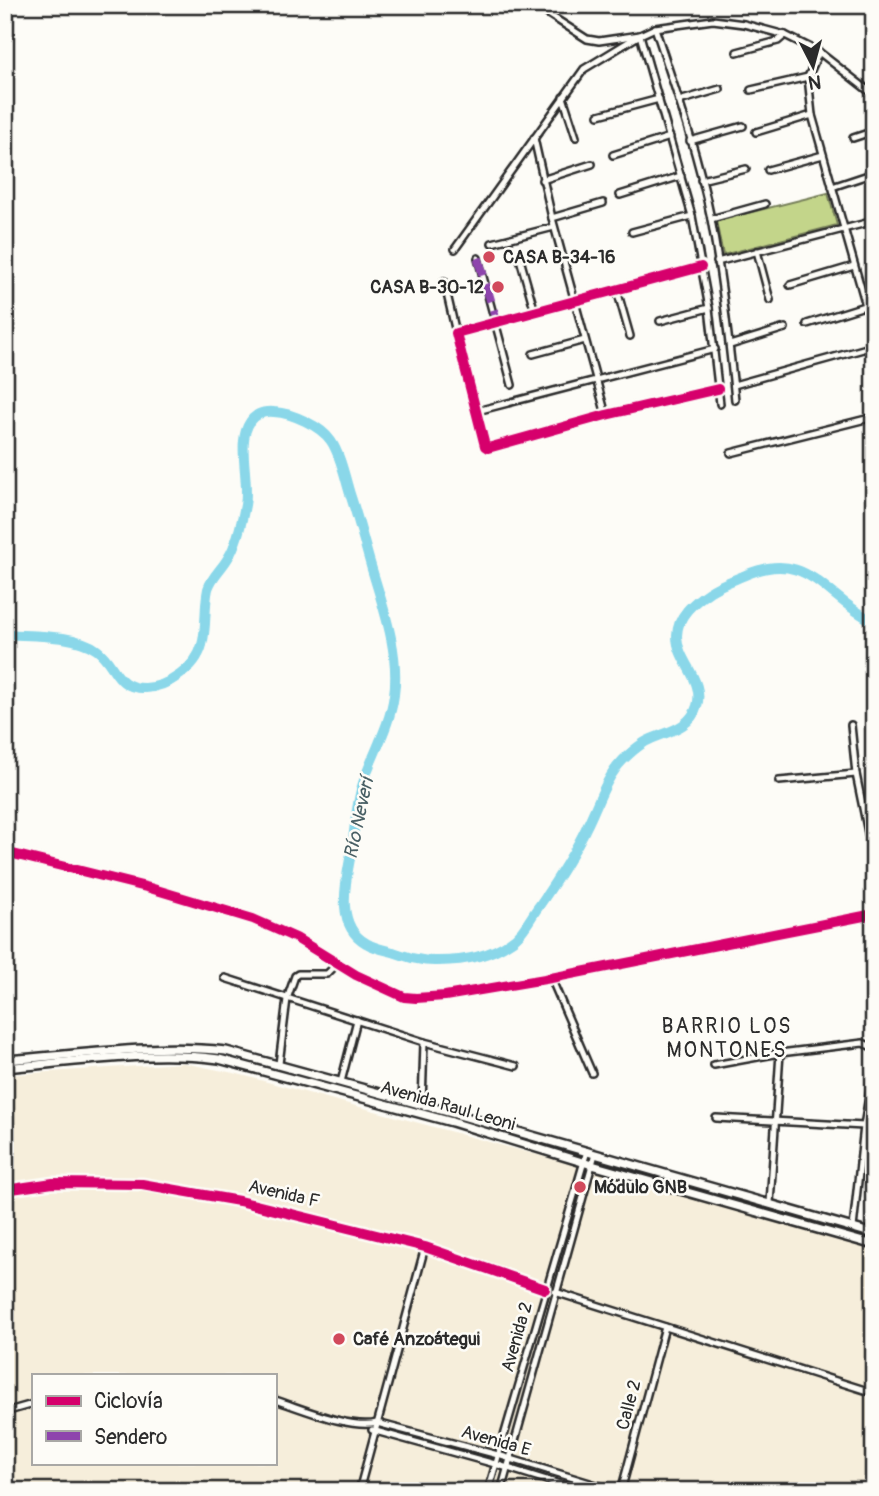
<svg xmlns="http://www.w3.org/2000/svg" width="879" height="1496" viewBox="0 0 879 1496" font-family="Pangolin,sans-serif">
  <rect width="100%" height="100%" fill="#fdfcf7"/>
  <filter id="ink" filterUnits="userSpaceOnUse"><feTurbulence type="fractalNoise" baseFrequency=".0143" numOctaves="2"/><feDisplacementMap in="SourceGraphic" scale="14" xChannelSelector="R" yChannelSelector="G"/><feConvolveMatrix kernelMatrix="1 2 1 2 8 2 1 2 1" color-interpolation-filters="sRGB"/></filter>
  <g filter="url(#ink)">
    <path fill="#f6eedb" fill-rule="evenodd" d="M183,1063L234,1073L793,1224L874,1249V1491H5V1075ZM33,1375H275V1463H33Z"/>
    <path fill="#c3d58a" stroke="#77805a" stroke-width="2" d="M828,193L837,225L723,255L716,221Z"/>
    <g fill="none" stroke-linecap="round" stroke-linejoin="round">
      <path stroke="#8ad7e9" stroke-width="10" d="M5,634C31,636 76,634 97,650C116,664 115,689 145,688C168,687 196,668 202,645C207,627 204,607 208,589C212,576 221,570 228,558C237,544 242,521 245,505C250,480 236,442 250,422C256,413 264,411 274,412C292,413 321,426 331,441C341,456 345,478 350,494C358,518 364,542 371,566C383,607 400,652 394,695C390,726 373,753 363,783C356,804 355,826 352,848C347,877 333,925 366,943C374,948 384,950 393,952C408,957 422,962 438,961C462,961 490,956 510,942C523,934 530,918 539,906C557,880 574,854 587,826C598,804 606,777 623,760C629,754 637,747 645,742C663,732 690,730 697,706C705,680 677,661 677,636C677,616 694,602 709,592C719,585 731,581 743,576C808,547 821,595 874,622"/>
      <g stroke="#2b2b2b" stroke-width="10">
        <g id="street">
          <path d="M534,5L587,39L599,41L640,35L692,216L709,308L720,404"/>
          <path d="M655,28C676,91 698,154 711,219C722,279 729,339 735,400"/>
          <path d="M737,52L778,41L785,35"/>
          <path d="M819,52L808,77L812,115L874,334"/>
          <path d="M751,90L808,77"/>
          <path d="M563,97L576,137"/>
          <path d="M679,101L720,89"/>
          <path d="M599,115L659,99"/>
          <path d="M756,132L812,115"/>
          <path d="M534,138L552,218L606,415"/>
          <path d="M853,138L874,131"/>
          <path d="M690,141L743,126"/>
          <path d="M613,155L670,137"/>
          <path d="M768,170L823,155"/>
          <path d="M542,180L592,164"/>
          <path d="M701,180L746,169"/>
          <path d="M832,187L874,173"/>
          <path d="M620,195L681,176"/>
          <path d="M552,218L603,203"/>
          <path d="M711,219L765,204"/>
          <path d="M632,232L692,216"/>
          <path d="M492,243L554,227"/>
          <path d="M455,249L584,69L640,35L655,28L713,20L744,24L785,35L819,52L874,95"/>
          <path d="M757,251L770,300"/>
          <path d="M478,258L512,385"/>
          <path d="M520,259L535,312"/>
          <path d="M717,262L874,221"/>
          <path d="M701,267L456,333L485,446L488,448L606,415L718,389"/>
          <path d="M444,281L456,333"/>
          <path d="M790,285L854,266"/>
          <path d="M617,290L630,336"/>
          <path d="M660,321L709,308"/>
          <path d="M807,324L874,303"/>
          <path d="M730,345L785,328"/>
          <path d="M533,354L585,340"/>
          <path d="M734,385L874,346"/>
          <path d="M477,411L715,349"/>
          <path d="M731,453L874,417"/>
          <path d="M851,725L856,774L874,862"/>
          <path d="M779,781L856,774"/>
          <path d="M5,852L150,888L253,919L296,938L356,975L404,997L416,998L445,996L551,978L874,914"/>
          <path d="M225,978L424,1042L516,1066"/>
          <path d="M551,978L592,1073"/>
          <path d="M279,1064L287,999L295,976L298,974H327L338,963"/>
          <path d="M714,1065L780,1053L863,1043L874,1048"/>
          <path d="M341,1082L357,1020"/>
          <path d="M422,1104L424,1042"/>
          <path d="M716,1118L864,1126"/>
          <path d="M5,1190L53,1183L142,1184L239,1201L425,1247L545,1289"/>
          <path d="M770,1203L780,1053"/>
          <path d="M853,1228L864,1126L874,1066"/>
          <path d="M555,1292L874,1393"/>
          <path d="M275,1400C301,1408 351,1430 377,1423L498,1455L616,1491"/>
          <path d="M5,1412L33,1404"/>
          <path d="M372,1430L495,1464L582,1491"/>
          <path d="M359,1491L425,1247"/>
          <path d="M488,1491L587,1151"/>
          <path d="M501,1491L595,1154"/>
          <path d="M621,1491L665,1327"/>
        </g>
      </g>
      <g stroke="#2b2b2b" stroke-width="12">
        <g id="secondary">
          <path d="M5,1060C78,1055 153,1043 226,1051L452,1113L874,1234"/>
          <path d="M5,1068C74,1062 150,1050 219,1059L452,1122L592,1165L874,1245"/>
        </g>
      </g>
      <use href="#street" stroke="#fdfcf7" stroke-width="5"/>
      <use href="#secondary" stroke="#fdfcf7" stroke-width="7"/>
      <path stroke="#8e44ad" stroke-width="9" stroke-dasharray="18 9" stroke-linecap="butt" d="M478,258L497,322"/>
      <g stroke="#fdfcf7" stroke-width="15">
        <g id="cycleway">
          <path d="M701,267L456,333L485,446L488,448L606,415L718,389"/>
          <path d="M5,852L150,888L253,919L296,938L356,975L404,997L416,998L445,996L551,978L874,914"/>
          <path d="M5,1190L53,1183L142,1184L239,1201L425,1247L545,1289"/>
        </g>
      </g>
      <use href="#cycleway" stroke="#d6006c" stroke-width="10"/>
    </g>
  </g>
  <g fill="#d1495b" stroke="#fdfcf7" stroke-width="2.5">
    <circle cx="489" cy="257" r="7"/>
    <circle cx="498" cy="287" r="7"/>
    <circle cx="580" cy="1187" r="7"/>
    <circle cx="339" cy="1339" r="7"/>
  </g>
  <g text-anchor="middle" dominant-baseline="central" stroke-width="5" stroke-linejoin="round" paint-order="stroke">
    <g font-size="18" font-weight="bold" fill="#2b2b2b" stroke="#fdfcf7" text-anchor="start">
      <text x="503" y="257">CASA B-34-16</text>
      <text x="484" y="287" text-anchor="end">CASA B-30-12</text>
      <text x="594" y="1187">Módulo GNB</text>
      <text x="353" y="1339">Café Anzoátegui</text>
    </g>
    <g font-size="18" fill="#2b2b2b" stroke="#fdfcf7">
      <text transform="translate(448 1106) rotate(16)">Avenida Raul Leoni</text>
      <text transform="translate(284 1194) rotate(13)">Avenida F</text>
      <text transform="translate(517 1337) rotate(-74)">Avenida 2</text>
      <text transform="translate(629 1405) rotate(-75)">Calle 2</text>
      <text transform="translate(496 1441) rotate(16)">Avenida E</text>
    </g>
    <g font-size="19" font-style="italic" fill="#485f64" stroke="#fdfcf7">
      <text transform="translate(359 818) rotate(-78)">Río Neverí</text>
    </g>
    <g font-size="21" letter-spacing="2" fill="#2b2b2b" stroke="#fdfcf7">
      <text x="727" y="1026">BARRIO LOS<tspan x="727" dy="24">MONTONES</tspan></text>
    </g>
  </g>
  <rect width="879" height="1496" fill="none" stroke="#fdfcf7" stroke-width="28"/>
  <rect x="14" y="14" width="851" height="1468" fill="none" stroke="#2b2b2b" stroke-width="2.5" filter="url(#ink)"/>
  <rect x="32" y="1374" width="245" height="91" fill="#fdfcf7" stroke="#a9a8a5" stroke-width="2"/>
  <rect x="46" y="1396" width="35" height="10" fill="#d6006c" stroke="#a9a8a5" stroke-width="2"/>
  <text x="94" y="1408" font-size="21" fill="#2b2b2b">Ciclovía</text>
  <rect x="46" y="1431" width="35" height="10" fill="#8e44ad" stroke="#a9a8a5" stroke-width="2"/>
  <text x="94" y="1444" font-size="21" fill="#2b2b2b">Sendero</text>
  <g transform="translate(813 66) rotate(174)" stroke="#fdfcf7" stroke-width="5" paint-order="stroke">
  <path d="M0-5L12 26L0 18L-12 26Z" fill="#2b2b2b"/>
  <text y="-10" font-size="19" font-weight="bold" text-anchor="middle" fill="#2b2b2b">N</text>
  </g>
</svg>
